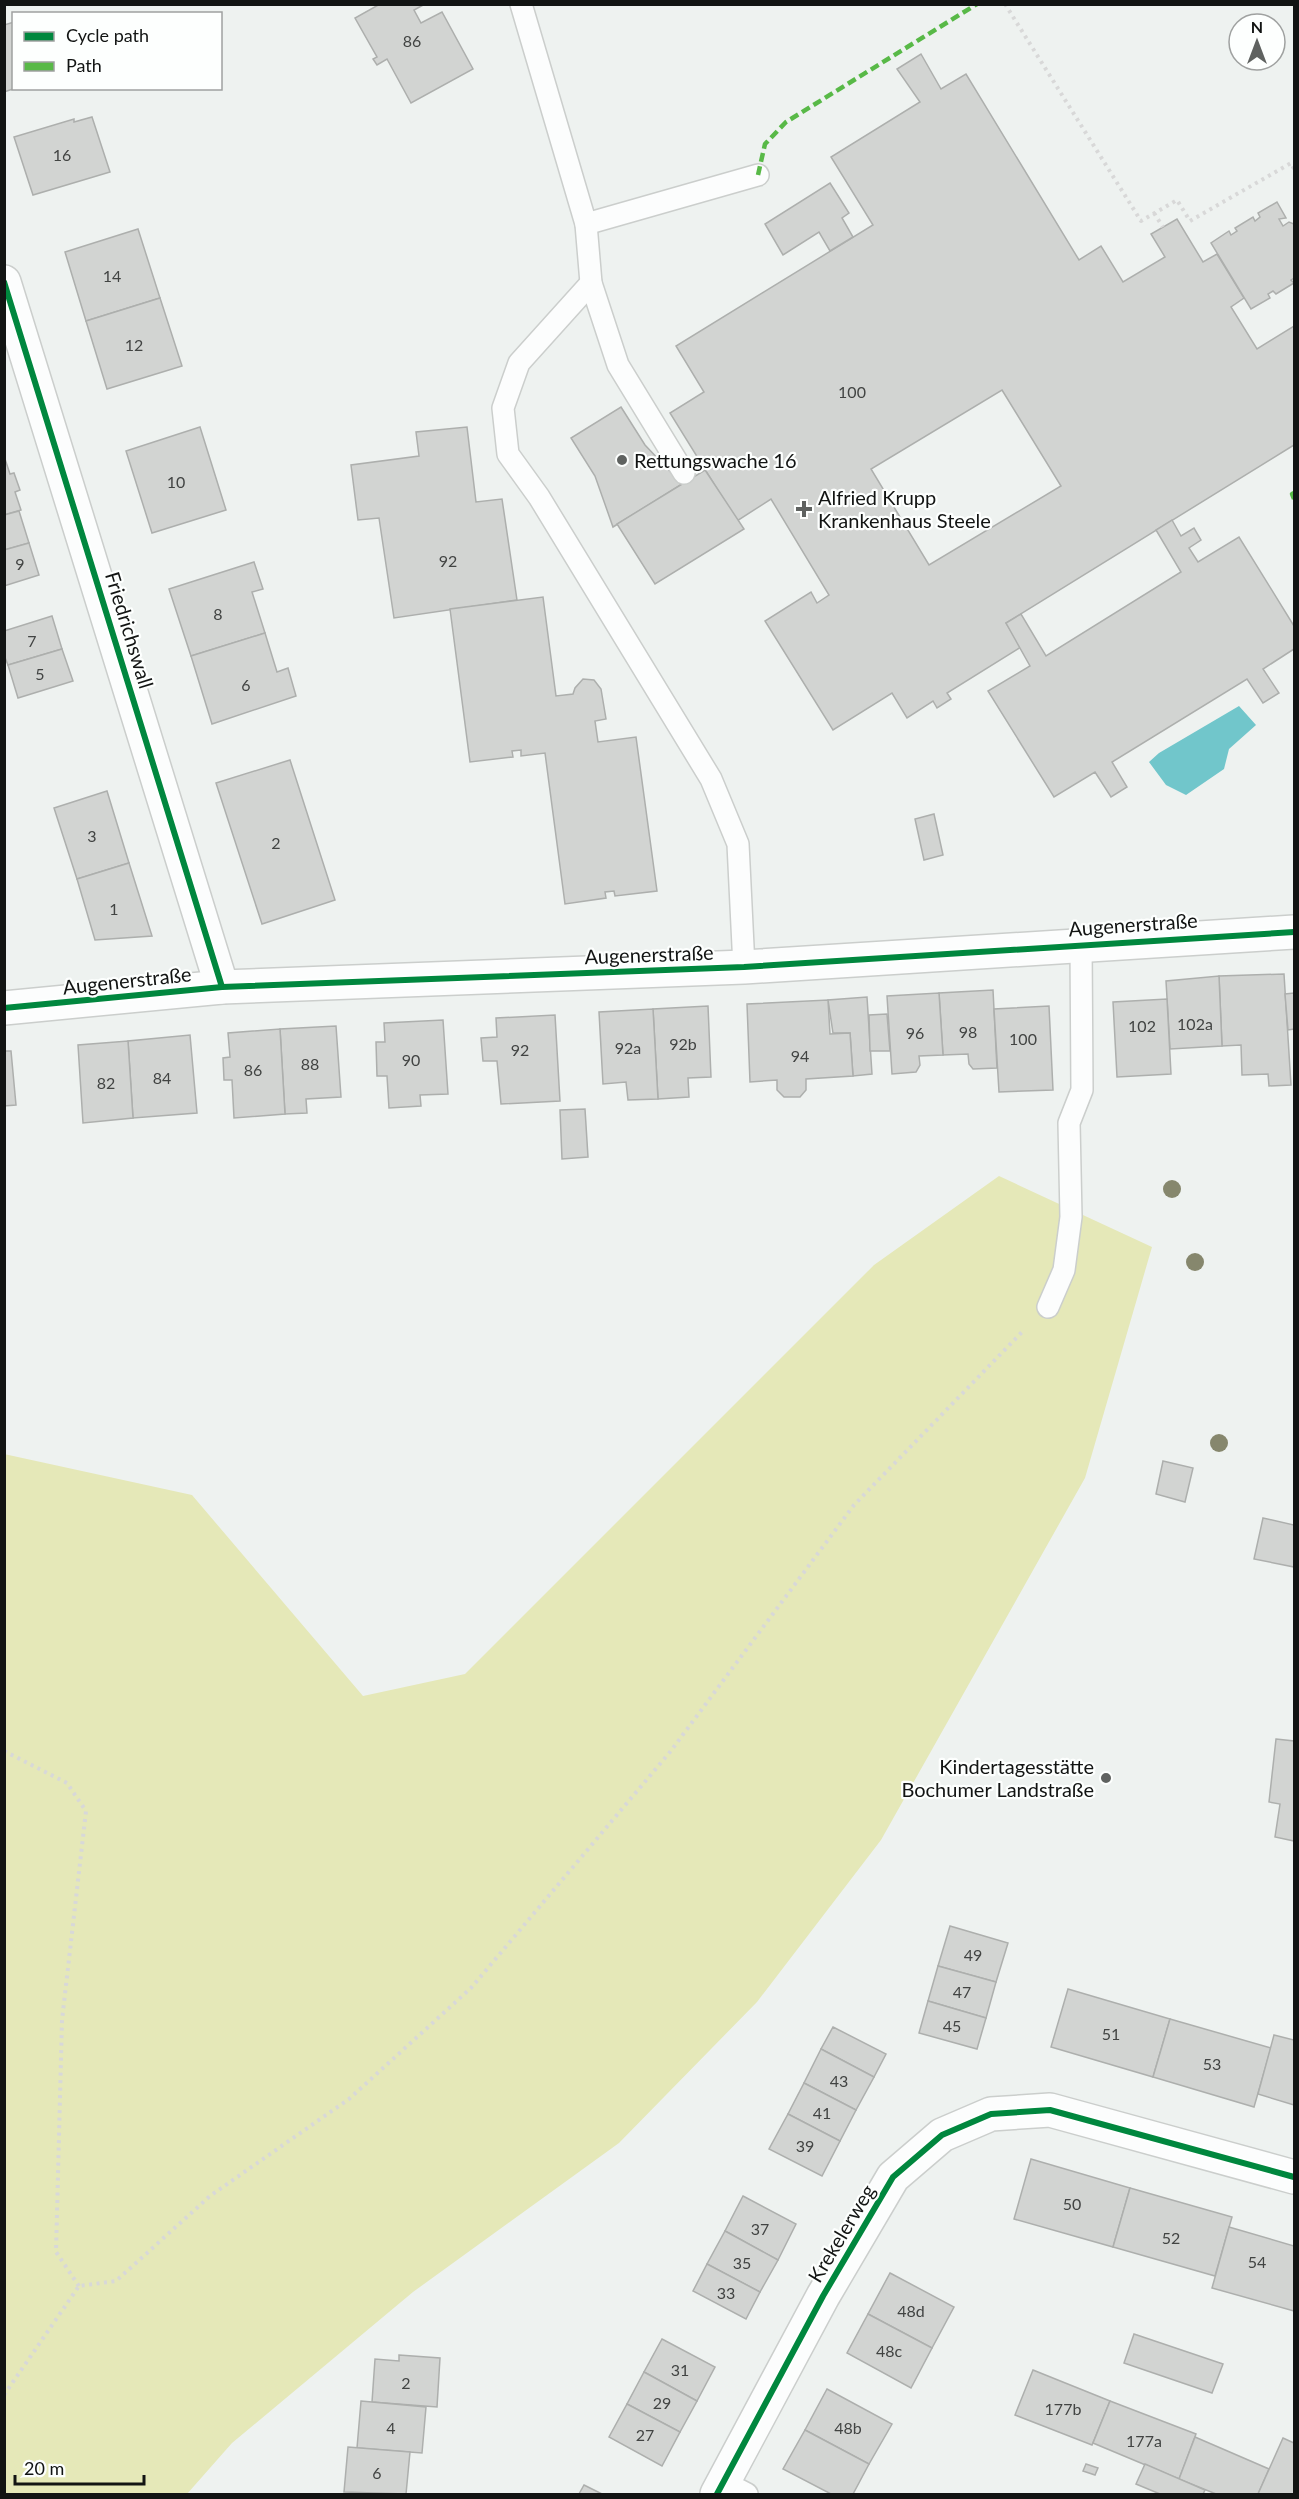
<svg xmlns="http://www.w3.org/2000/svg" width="1299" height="2499" viewBox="0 0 1299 2499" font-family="Lato,sans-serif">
  <rect width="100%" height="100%" fill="#eef2f0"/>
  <path fill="#e5e8b8" d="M999,1176L1152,1247L1085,1478L881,1840L757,2002L619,2143L413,2292L232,2443L187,2494H5L4,1454L192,1495L363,1696L465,1674L874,1265Z"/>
  <path fill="#71c6cb" d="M1239,706L1256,725L1229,749L1224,769L1186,795L1166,785L1149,762L1159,753Z"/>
  <g fill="#d2d4d2" stroke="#adafad" stroke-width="1.5" fill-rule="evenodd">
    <path d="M380,4H425L414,10L421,23L442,12L473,69L411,103L387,59L377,65L373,59L377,57L355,18Z"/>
    <path d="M14,22V88H16L4,92V25Z"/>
    <path d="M921,54L941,89L966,74L1079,260L1101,246L1123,282L1165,257L1151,234L1177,219L1203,262L1217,254L1244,298L1231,307L1257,349L1294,326V445L1006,623L1021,647L947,693L951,699L937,708L933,701L907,718L892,693L833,730L765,621L811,592L817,603L829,595L771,499L737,521L670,413L704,392L676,346L873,225L831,157L920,102L897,69ZM1002,390L1061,486L929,565L871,469Z"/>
    <path d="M92,117L110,172L33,195L14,137L74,119V122Z"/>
    <path d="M830,183L849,213L842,218L853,237L830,251L819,232L783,255L765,224Z"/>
    <path d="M1277,202L1286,218L1279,219L1283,226L1289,222L1294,224V278L1291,280L1294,283L1276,294L1273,291L1268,294L1270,298L1251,309L1211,243L1229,231L1231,235L1237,231L1235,228L1253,217L1255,221L1260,217L1258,213Z"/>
    <path d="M138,229L160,298L86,321L65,252Z"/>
    <path d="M160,298L182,366L107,389L86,321Z"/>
    <path d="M621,407L645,445L682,484L613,527L595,476L571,438Z"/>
    <path d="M200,427L226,510L152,533L126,451Z"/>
    <path d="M467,427L476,502L502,499L517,600L394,618L379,518L358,520L351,465L419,456L416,432Z"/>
    <path d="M4,456L10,474L14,473L20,490L15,492L21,510L4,515Z"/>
    <path d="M705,470L744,529L655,584L617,524Z"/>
    <path d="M19,511L29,543L4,550V515Z"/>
    <path d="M1172,520L1181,536L1194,528L1201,540L1189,548L1198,562L1239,537L1294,626V649L1263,669L1279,693L1263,703L1247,679L1112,762L1127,787L1111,797L1095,772L1054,797L988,691L1030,666L1006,623L1021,614L1046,656L1181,572L1156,530Z"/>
    <path d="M29,543L39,575L4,586V550Z"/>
    <path d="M254,562L263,589L252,592L265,633L191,656L169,589Z"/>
    <path d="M543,597L556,696L573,694L575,688L583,679L594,680L601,689L606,719L595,721L598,742L636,737L657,891L615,896L614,891L605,892L606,898L565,904L545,753L521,756V750L512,751L513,757L470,762L450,609Z"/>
    <path d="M52,616L62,649L8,665L4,655V631Z"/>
    <path d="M265,633L277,672L288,668L296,696L212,724L191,656Z"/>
    <path d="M62,649L73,681L18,698L8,665Z"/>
    <path d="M290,760L335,900L262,924L216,783Z"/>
    <path d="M107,791L129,863L77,879L54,808Z"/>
    <path d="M934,814L943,855L924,860L915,819Z"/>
    <path d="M129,863L152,936L95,940L77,879Z"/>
    <path d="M1284,974L1291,1085L1269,1086L1268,1074L1242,1075L1241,1045L1222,1046L1219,976Z"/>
    <path d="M1219,976L1222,1046L1170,1049L1166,981Z"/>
    <path d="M993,990L997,1068L973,1069L969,1064L968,1054L943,1055L939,993Z"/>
    <path d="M939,993L943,1055L919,1056L920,1065L916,1072L892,1074L887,996Z"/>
    <path d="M1294,993V1029L1288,1030L1285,994Z"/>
    <path d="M867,997L872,1074L853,1076L850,1033H833L828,1000Z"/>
    <path d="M1167,999L1171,1074L1117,1077L1113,1002Z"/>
    <path d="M828,1000L830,1034L850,1033L853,1076L806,1079V1090L800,1097H784L777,1090V1080L750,1082L747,1004Z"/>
    <path d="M708,1006L711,1077L688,1078L689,1097L658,1099L653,1009Z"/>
    <path d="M1049,1006L1053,1090L999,1092L994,1009Z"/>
    <path d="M653,1009L658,1099L628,1100L626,1082L603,1084L599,1012Z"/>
    <path d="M887,1014L890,1051H870L869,1015Z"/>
    <path d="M555,1015L560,1101L501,1104L497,1061H483L481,1038L497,1037L496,1018Z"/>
    <path d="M443,1020L448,1094L420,1095L421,1106L389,1108L387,1076H377L376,1042H385L384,1023Z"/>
    <path d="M336,1026L341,1097L306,1099L307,1113L285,1114L280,1029Z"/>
    <path d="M280,1029L285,1114L234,1118L232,1080H224L223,1058L230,1057L228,1033Z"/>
    <path d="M190,1035L197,1113L133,1118L128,1041Z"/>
    <path d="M128,1041L133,1118L83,1123L78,1045Z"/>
    <path d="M4,1051H11L16,1105L4,1106Z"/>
    <path d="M585,1109L588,1157L562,1159L560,1110Z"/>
    <path d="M1163,1461L1193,1468L1185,1502L1156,1494Z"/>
    <path d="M1263,1518L1294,1525V1567L1254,1559Z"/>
    <path d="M1276,1739L1294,1741V1841L1275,1837L1280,1804L1269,1802Z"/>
    <path d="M950,1926L1008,1943L996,1982L938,1966Z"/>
    <path d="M938,1966L996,1982L986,2018L928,2001Z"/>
    <path d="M1068,1989L1170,2019L1153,2077L1051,2047Z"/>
    <path d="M928,2001L986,2018L977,2049L919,2033Z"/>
    <path d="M1170,2019L1271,2048L1254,2107L1153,2077Z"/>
    <path d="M833,2027L886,2054L874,2077L821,2049Z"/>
    <path d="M1274,2035L1294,2040V2105L1258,2094Z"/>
    <path d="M821,2049L874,2077L856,2110L804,2083Z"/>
    <path d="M804,2083L856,2110L840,2141L788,2114Z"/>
    <path d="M788,2114L840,2141L822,2176L769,2149Z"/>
    <path d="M1031,2159L1130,2188L1113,2247L1014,2219Z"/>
    <path d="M1130,2188L1232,2217L1215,2276L1113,2247Z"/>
    <path d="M743,2196L796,2224L778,2260L725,2231Z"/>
    <path d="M1229,2227L1294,2246V2311L1212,2288Z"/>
    <path d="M725,2231L778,2260L760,2292L707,2264Z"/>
    <path d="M707,2264L760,2292L746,2319L693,2291Z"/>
    <path d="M890,2273L954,2307L932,2348L868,2314Z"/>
    <path d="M868,2314L932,2348L911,2388L847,2353Z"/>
    <path d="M1134,2334L1223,2364L1212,2393L1124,2363Z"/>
    <path d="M662,2339L715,2367L697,2401L644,2372Z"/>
    <path d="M399,2355L440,2358L437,2407L372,2402L375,2359L399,2361Z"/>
    <path d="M1033,2370L1110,2401L1092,2445L1015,2415Z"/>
    <path d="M644,2372L697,2401L680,2432L627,2404Z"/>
    <path d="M827,2389L892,2424L869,2464L805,2430Z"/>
    <path d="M361,2401L426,2407L422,2453L357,2448Z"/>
    <path d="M1110,2401L1196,2434L1179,2479L1093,2443Z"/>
    <path d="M627,2404L680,2432L662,2466L609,2437Z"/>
    <path d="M805,2430L869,2464L853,2494H831L783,2469Z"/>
    <path d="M1195,2437L1269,2469L1258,2494H1216L1179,2479Z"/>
    <path d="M1283,2438L1294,2443V2494H1258Z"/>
    <path d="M348,2447L410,2452L406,2494L344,2492Z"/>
    <path d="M1086,2464L1098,2468L1095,2475L1083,2471Z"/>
    <path d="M1145,2464L1205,2490L1203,2494H1160L1136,2484Z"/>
    <path d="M584,2485L602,2494H579Z"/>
  </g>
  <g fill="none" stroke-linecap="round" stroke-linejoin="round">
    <g stroke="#cbcecc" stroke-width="24">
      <g id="service">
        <path d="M521,4L586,224L591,283L618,365L684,473"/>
        <path d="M586,224L758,175"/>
        <path d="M591,283L519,363L503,408L508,454L539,497L711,779L738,844L744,967"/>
        <path d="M1048,1307L1064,1270L1071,1217L1069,1123L1082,1090L1081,944"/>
        <path d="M724,2482L747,2494"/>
      </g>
    </g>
    <g stroke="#cbcecc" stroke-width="36">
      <g id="minor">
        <path d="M4,282L222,987"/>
        <path d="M4,1008L222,987L744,967L1294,932"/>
        <path d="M717,2494L823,2296L893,2177L942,2135L991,2114L1050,2110L1294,2177"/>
      </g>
    </g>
    <g stroke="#d8d8d8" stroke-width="4" stroke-dasharray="3 4.5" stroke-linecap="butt">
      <path d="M1005,4L1141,221L1177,200L1190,221L1291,163L1294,169"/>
      <path d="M1154,213L1163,227"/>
      <path d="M4,1751L67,1783L86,1811L62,2020L56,2252L79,2286"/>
      <path d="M4,2395L79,2286L116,2281L210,2196L349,2099L471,1988L670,1752L854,1505L1024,1330"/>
    </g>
    <use href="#service" stroke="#fcfdfd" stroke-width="21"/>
    <use href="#minor" stroke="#fcfdfd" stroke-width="33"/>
    <g stroke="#58b947" stroke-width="4.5" stroke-dasharray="9 4.5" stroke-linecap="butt">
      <path d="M758,175L765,144L786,122L977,4"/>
      <path d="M1294,493L1292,494L1294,499"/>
    </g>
    <g stroke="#fdfffe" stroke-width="10">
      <g id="cycleway">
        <path d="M4,282L222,987"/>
        <path d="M4,1008L222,987L744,967L1294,932"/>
        <path d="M717,2494L823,2296L893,2177L942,2135L991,2114L1050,2110L1294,2177"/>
      </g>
    </g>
    <use href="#cycleway" stroke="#00873e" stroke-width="6"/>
  </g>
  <g fill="#86876d">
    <circle cx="1172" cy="1189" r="9"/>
    <circle cx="1195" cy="1262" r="9"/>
    <circle cx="1219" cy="1443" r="9"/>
  </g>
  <g fill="#5f6260" stroke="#fdfffe" stroke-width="2">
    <circle cx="622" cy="460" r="6"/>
    <path d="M801 500h6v6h6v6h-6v6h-6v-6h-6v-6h6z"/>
    <circle cx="1106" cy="1778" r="6"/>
  </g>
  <g text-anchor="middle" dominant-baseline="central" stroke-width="4.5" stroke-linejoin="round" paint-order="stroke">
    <g font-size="16" fill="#424443">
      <text x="412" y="40">86</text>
      <text x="62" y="154">16</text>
      <text x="112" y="275">14</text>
      <text x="134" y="344">12</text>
      <text x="852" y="391">100</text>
      <text x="176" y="481">10</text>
      <text x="448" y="560">92</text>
      <text x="20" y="563">9</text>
      <text x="218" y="613">8</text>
      <text x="32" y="640">7</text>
      <text x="40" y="673">5</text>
      <text x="246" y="684">6</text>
      <text x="92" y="835">3</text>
      <text x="276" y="842">2</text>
      <text x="114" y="908">1</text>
      <text x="1195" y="1023">102a</text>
      <text x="1142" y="1025">102</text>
      <text x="968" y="1031">98</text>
      <text x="915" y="1032">96</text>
      <text x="1023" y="1038">100</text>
      <text x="683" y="1043">92b</text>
      <text x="628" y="1047">92a</text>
      <text x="520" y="1049">92</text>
      <text x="800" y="1055">94</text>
      <text x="411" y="1059">90</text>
      <text x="310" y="1063">88</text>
      <text x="253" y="1069">86</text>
      <text x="162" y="1077">84</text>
      <text x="106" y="1082">82</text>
      <text x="973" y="1954">49</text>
      <text x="962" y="1991">47</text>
      <text x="952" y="2025">45</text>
      <text x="1111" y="2033">51</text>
      <text x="1212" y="2063">53</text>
      <text x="839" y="2080">43</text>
      <text x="822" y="2112">41</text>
      <text x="805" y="2145">39</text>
      <text x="1072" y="2203">50</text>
      <text x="760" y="2228">37</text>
      <text x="1171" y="2237">52</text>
      <text x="1257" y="2261">54</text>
      <text x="742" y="2262">35</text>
      <text x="726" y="2292">33</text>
      <text x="911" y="2310">48d</text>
      <text x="889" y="2350">48c</text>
      <text x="680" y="2369">31</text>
      <text x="406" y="2382">2</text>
      <text x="662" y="2402">29</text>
      <text x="1063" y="2408">177b</text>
      <text x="391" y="2427">4</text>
      <text x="848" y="2427">48b</text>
      <text x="645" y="2434">27</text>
      <text x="1144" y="2440">177a</text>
      <text x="377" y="2472">6</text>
    </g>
    <g font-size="20" fill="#121413" stroke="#fdfffe" text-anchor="start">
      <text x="634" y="460">Rettungswache 16</text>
      <text x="818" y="497">Alfried Krupp<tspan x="818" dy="23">Krankenhaus Steele</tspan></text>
      <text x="1094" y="1766" text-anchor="end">Kindertagesstätte<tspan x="1094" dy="23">Bochumer Landstraße</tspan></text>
    </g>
    <g font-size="20" fill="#121413" stroke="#fdfffe">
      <text transform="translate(130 630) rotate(73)">Friedrichswall</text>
      <text transform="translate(1133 924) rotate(-4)">Augenerstraße</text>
      <text transform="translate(649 954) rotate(-2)">Augenerstraße</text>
      <text transform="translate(127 980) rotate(-6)">Augenerstraße</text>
      <text transform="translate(841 2233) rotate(-59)">Krekelerweg</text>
    </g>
  </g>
  <rect width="1299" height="2499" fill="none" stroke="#121413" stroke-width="12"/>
  <rect x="12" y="12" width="210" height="78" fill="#fdfffe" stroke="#9fa1a0" stroke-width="1.5"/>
  <rect x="24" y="32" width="30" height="9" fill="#00873e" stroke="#9fa1a0" stroke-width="1.5"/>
  <text x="66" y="42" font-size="18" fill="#121413">Cycle path</text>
  <rect x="24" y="62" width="30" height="9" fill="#58b947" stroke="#9fa1a0" stroke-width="1.5"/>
  <text x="66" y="72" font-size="18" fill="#121413">Path</text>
  <g transform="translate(1257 42)"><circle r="28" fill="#fdfffe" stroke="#9fa1a0" stroke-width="1.5"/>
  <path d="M0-4.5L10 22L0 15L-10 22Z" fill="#5f6260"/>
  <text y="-9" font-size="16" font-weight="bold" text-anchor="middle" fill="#121413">N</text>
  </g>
  <path d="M15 2475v9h129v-9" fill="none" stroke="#121413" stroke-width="3"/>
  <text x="24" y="2475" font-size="18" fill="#121413" stroke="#fdfffe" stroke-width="4.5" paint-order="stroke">20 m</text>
</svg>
